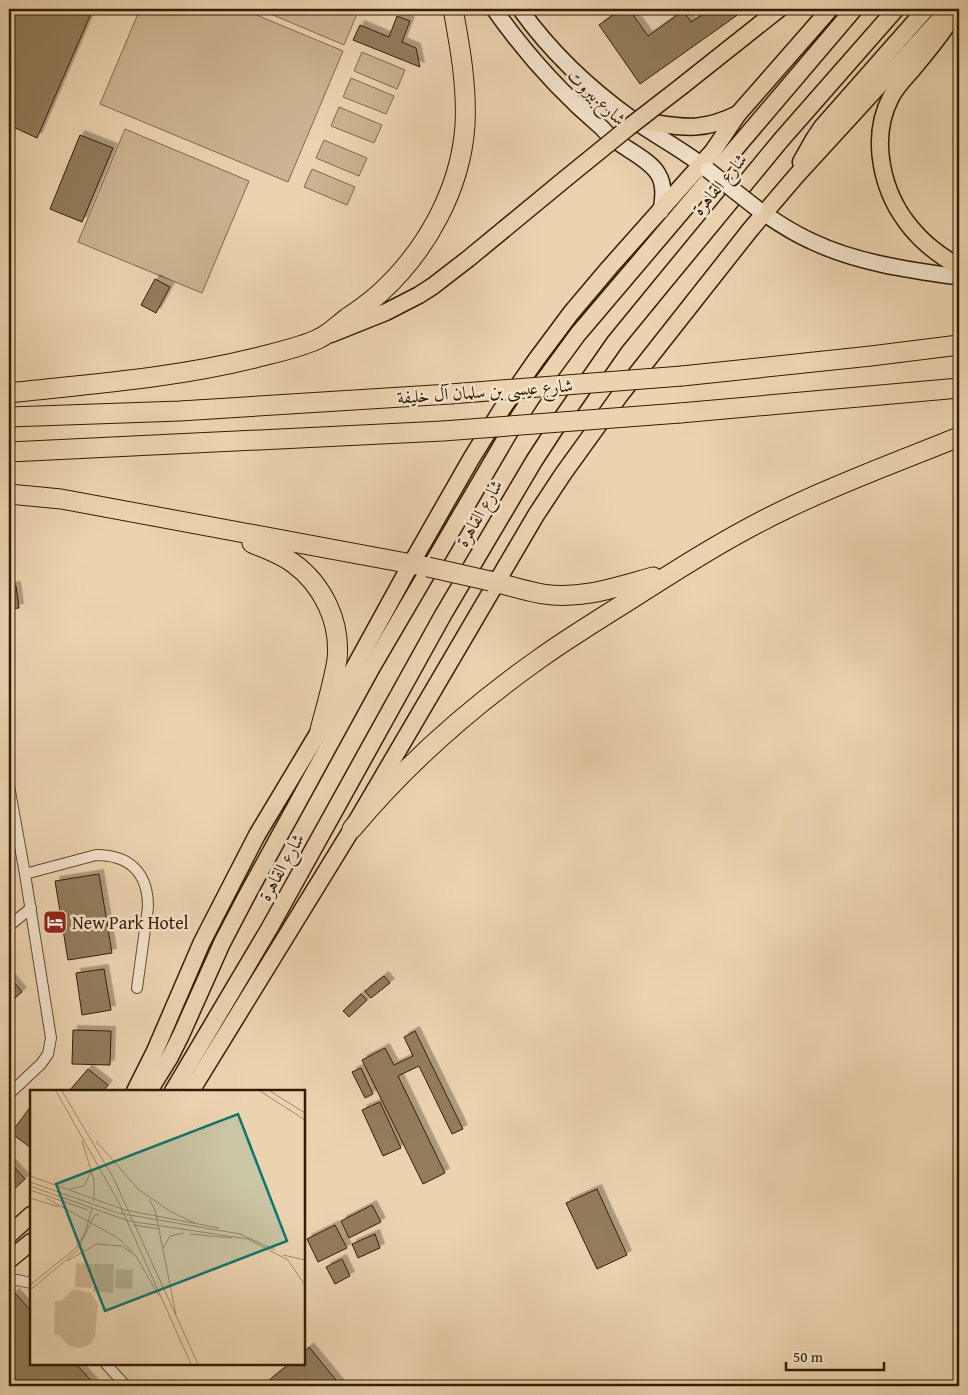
<svg xmlns="http://www.w3.org/2000/svg" width="968" height="1395" viewBox="0 0 968 1395" font-family="'Gentium Book Plus',Amiri,serif">
  <defs>
    <filter id="shadow"><feDropShadow dx="4.5" dy="-4.5" stdDeviation="0" flood-color="#0004"/></filter>
  </defs>
  <rect width="100%" height="100%" fill="#ecd3b0"/>
  <filter id="stains"><feTurbulence type="fractalNoise" baseFrequency=".004" numOctaves="4"/><feColorMatrix values="0 0 0 0 .2 0 0 0 0 .09 0 0 0 0 .02 0 0 0 .5 -.17"/></filter>
  <radialGradient id="worn" r=".72"><stop offset=".6" stop-color="#630" stop-opacity="0"/><stop offset="1" stop-color="#630" stop-opacity=".3"/></radialGradient>
  <g fill="#cdb492" stroke="#806849">
    <path d="M140,9H242L343,51L288,182L100,104Z"/>
    <path d="M259,9H359L344,45Z"/>
    <path d="M362,52L405,70L397,89L354,71Z"/>
    <path d="M351,78L394,96L386,114L343,97Z"/>
    <path d="M339,107L382,125L374,143L331,126Z"/>
    <path d="M125,129L249,181L202,293L78,242Z"/>
    <path d="M324,140L367,158L359,176L316,158Z"/>
    <path d="M312,169L355,187L347,205L304,187Z"/>
  </g>
  <g fill="#937c5c" stroke="#331d00" filter="url(#shadow)">
    <path d="M9,9H93L37,138L9,125Z"/>
    <path d="M622,9H629L648,36L683,11L691,22L702,15L698,9H746L640,84L599,25Z"/>
    <path d="M397,16L410,21L402,42L416,48L420,67L353,40L360,25L389,37Z"/>
    <path d="M80,135L113,148L82,222L50,209Z"/>
    <path d="M155,279L170,287L156,313L141,305Z"/>
    <path d="M16,586L19,608L9,609V587Z"/>
    <path d="M99,874L112,953L68,960L55,881Z"/>
    <path d="M104,969L111,1010L82,1015L76,973Z"/>
    <path d="M9,976L22,992L9,1003Z"/>
    <path d="M384,976L390,983L371,998L365,991Z"/>
    <path d="M361,994L367,1000L349,1017L343,1011Z"/>
    <path d="M73,1030L111,1031L110,1065L72,1064Z"/>
    <path d="M415,1031L463,1129L452,1134L419,1066L398,1076L445,1173L423,1184L362,1060L385,1048L394,1065L413,1056L404,1037Z"/>
    <path d="M361,1068L373,1094L365,1098L352,1072Z"/>
    <path d="M88,1069L108,1085L103,1091H69Z"/>
    <path d="M380,1102L401,1148L383,1156L362,1110Z"/>
    <path d="M31,1106V1148L11,1133Z"/>
    <path d="M9,1161L25,1179L9,1194Z"/>
    <path d="M597,1189L627,1255L597,1269L566,1203Z"/>
    <path d="M372,1205L381,1222L349,1238L341,1221Z"/>
    <path d="M335,1225L347,1248L318,1262L307,1239Z"/>
    <path d="M375,1234L380,1248L358,1258L352,1244Z"/>
    <path d="M342,1259L350,1276L335,1284L326,1267Z"/>
    <path d="M15,1293L31,1311V1364H76L96,1386H9V1298Z"/>
    <path d="M309,1347L341,1386H273L268,1381L289,1364H304V1352Z"/>
  </g>
  <g fill="none" stroke-linecap="round" stroke-linejoin="round">
    <g stroke="#614a2c" stroke-width="12">
      <g id="street">
        <path d="M9,786L25,874L51,1038L48,1054L41,1064L9,1094"/>
        <path d="M25,874L96,855C130,855 148,873 148,907L137,988"/>
        <path d="M9,926L31,908"/>
        <path d="M9,1281L17,1280L31,1283"/>
        <path d="M106,1364L126,1386"/>
      </g>
    </g>
    <g stroke="#331d00" stroke-width="18">
      <g id="secondary">
        <path d="M494,9C525,53 561,93 602,128C606,133 611,137 616,141C628,150 651,161 658,174C665,185 663,199 661,211"/>
        <path d="M520,9C550,51 590,89 632,119C657,137 685,151 708,170"/>
        <path d="M755,207C773,220 791,232 811,241C857,263 909,270 959,277"/>
      </g>
    </g>
    <g stroke="#331d00" stroke-width="19">
      <g id="primary">
        <path d="M949,22C938,39 925,54 912,70C904,79 896,87 891,97C869,139 882,194 912,229C925,245 942,257 959,267"/>
        <path d="M682,86L779,9"/>
        <path d="M633,120C676,125 696,135 738,114"/>
        <path d="M801,162L814,139L822,127L926,9"/>
        <path d="M331,334L386,312L419,295L433,286L468,259L565,179"/>
        <path d="M135,1091L155,1051L202,942L257,835L320,730L411,564L471,459L502,409L536,360L571,313L609,268L713,151L738,114L830,9"/>
        <path d="M149,1091L170,1057L181,1035L222,943L246,897L372,667L513,426L534,394L578,334L854,9"/>
        <path d="M173,1091L269,929L443,615L534,461L560,421L615,342L660,287L781,140L896,9"/>
        <path d="M191,1091L352,829L536,515L563,474L620,395L750,230L796,176L949,9"/>
        <path d="M9,1235L31,1215"/>
        <path d="M9,1260L31,1242"/>
      </g>
    </g>
    <g stroke="#331d00" stroke-width="21">
      <g id="highway">
        <path d="M682,376L871,356L959,345"/>
        <path d="M9,393C91,384 175,378 255,358C274,353 303,347 320,338C330,333 339,324 347,318C359,310 370,302 380,293C427,250 461,188 465,125C467,85 460,47 453,9"/>
        <path d="M680,413L959,388"/>
        <path d="M9,417L180,411L450,394"/>
        <path d="M9,452L443,431"/>
        <path d="M9,494L61,499L428,567"/>
        <path d="M252,543C266,549 281,554 293,563C323,585 341,622 337,660C333,684 326,707 320,730"/>
        <path d="M490,581C507,585 525,591 543,594C581,600 617,587 653,577"/>
        <path d="M352,829C407,763 470,708 539,659C567,639 596,621 625,603C678,569 731,535 788,508C844,481 902,460 959,437"/>
      </g>
    </g>
    <use href="#street" stroke="#f3e2cc" stroke-width="10"/>
    <use href="#secondary" stroke="#f3e2cc" stroke-width="15"/>
    <use href="#primary" stroke="#ecd3b0" stroke-width="16"/>
    <use href="#highway" stroke="#ecd3b0" stroke-width="19"/>
    <g stroke="#331d00" stroke-width="18" stroke-linecap="butt">
      <path id="secondary-bridge" d="M708,170L755,207"/>
    </g>
    <g stroke="#331d00" stroke-width="19" stroke-linecap="butt">
      <path id="primary-bridge" d="M565,179L629,127L682,86"/>
    </g>
    <g stroke="#331d00" stroke-width="21" stroke-linecap="butt">
      <g id="highway-bridge">
        <path d="M450,394L682,376"/>
        <path d="M443,431L680,413"/>
        <path d="M428,567L490,581"/>
      </g>
    </g>
    <use href="#secondary-bridge" stroke="#f3e2cc" stroke-width="15"/>
    <use href="#primary-bridge" stroke="#ecd3b0" stroke-width="16"/>
    <use href="#highway-bridge" stroke="#ecd3b0" stroke-width="19"/>
  </g>
  <defs>
    <g id="hotel-square" transform="scale(1.25)"><rect x="-9" y="-9" width="18" height="18" rx="4" fill="#8f2418" stroke="#f3e2cc"/><path d="M-6-4.5h1.5V1H6V5H4.5V3h-9V5H-6ZM-4 0a1.8 1.8 0 1 1 3.6 0ZM.5 0V-2.5h3Q6-2.5 6 0Z" fill="#fff"/></g>
  </defs>
  <g fill-rule="evenodd">
    <use href="#hotel-square" x="55" y="922"/>
  </g>
  <g text-anchor="middle" dominant-baseline="central" stroke-width="5" stroke-linejoin="round" paint-order="stroke">
    <g font-size="18" fill="#331d00" stroke="#f3e2cc">
      <text transform="translate(597 97) rotate(43)">شارع بيروت</text>
      <text transform="translate(719 184) rotate(-50)">شارع القاهرة</text>
      <text transform="translate(485 391) rotate(-4)">شارع عيسى بن سلمان آل خليفة</text>
      <text transform="translate(479 513) rotate(-60)">شارع القاهرة</text>
      <text transform="translate(281 867) rotate(-61)">شارع القاهرة</text>
    </g>
    <g font-size="18" fill="#331d00" stroke="#f3e2cc" text-anchor="start">
      <text x="72" y="922">New Park Hotel</text>
    </g>
  </g>
  <g transform="translate(30 1090)">
    <rect width="275" height="275" fill="#ecd3b0"/>
    <path d="M46,173L63,174L62,198L45,197ZM64,174H84L83,203L63,202ZM86,179L103,180L102,199L85,198ZM44,199L61,203L68,214L65,247L59,255L49,258L39,256L29,245L24,244L25,211H31Z" fill="#cdb492"/>
    <path fill="none" stroke="#a28a6a" stroke-width="1" d="M26,1L89,113L161,274M32,1L83,87L168,274M230,1L275,30M240,1L275,23M52,51L64,90V111M66,51L108,99L141,122L165,133M0,86L95,120L189,138M0,92L88,123L210,144L245,160M0,96L99,131L218,149L258,170L275,195M40,99L54,96L61,82M0,100L58,120M0,108L29,117M16,108L88,148L103,162M119,109L125,120L146,225M103,135L130,139M160,144L202,148M133,158L140,146L154,143M253,165L275,170M37,171L67,154L92,156L106,166L129,206M0,195L45,159L55,143L62,118M0,200L47,161L64,126L69,124"/>
    <path fill="#0f766e" fill-opacity="0.15" stroke="#0f766e" stroke-width="2.5" d="M208,24L257,151L75,221L26,94Z"/>
    <rect width="275" height="275" fill="none" stroke="#331d00" stroke-width="2.5"/>
  </g>
  <rect width="968" height="1395" fill="none" stroke="#ecd3b0" stroke-width="30"/>
  <rect x="10" y="10" width="948" height="1375" fill="none" stroke="#331d00" stroke-width="2.5"/>
  <rect x="15" y="15" width="938" height="1365" fill="none" stroke="#331d00"/>
  <path d="M786 1362v8h98v-8" fill="none" stroke="#331d00" stroke-width="2.5"/>
  <text x="793" y="1362" font-size="15" fill="#331d00" stroke="#f3e2cc" stroke-width="4" paint-order="stroke">50 m</text>
  <rect width="100%" height="100%" filter="url(#stains)"/>
  <rect width="100%" height="100%" fill="url(#worn)"/>
</svg>
